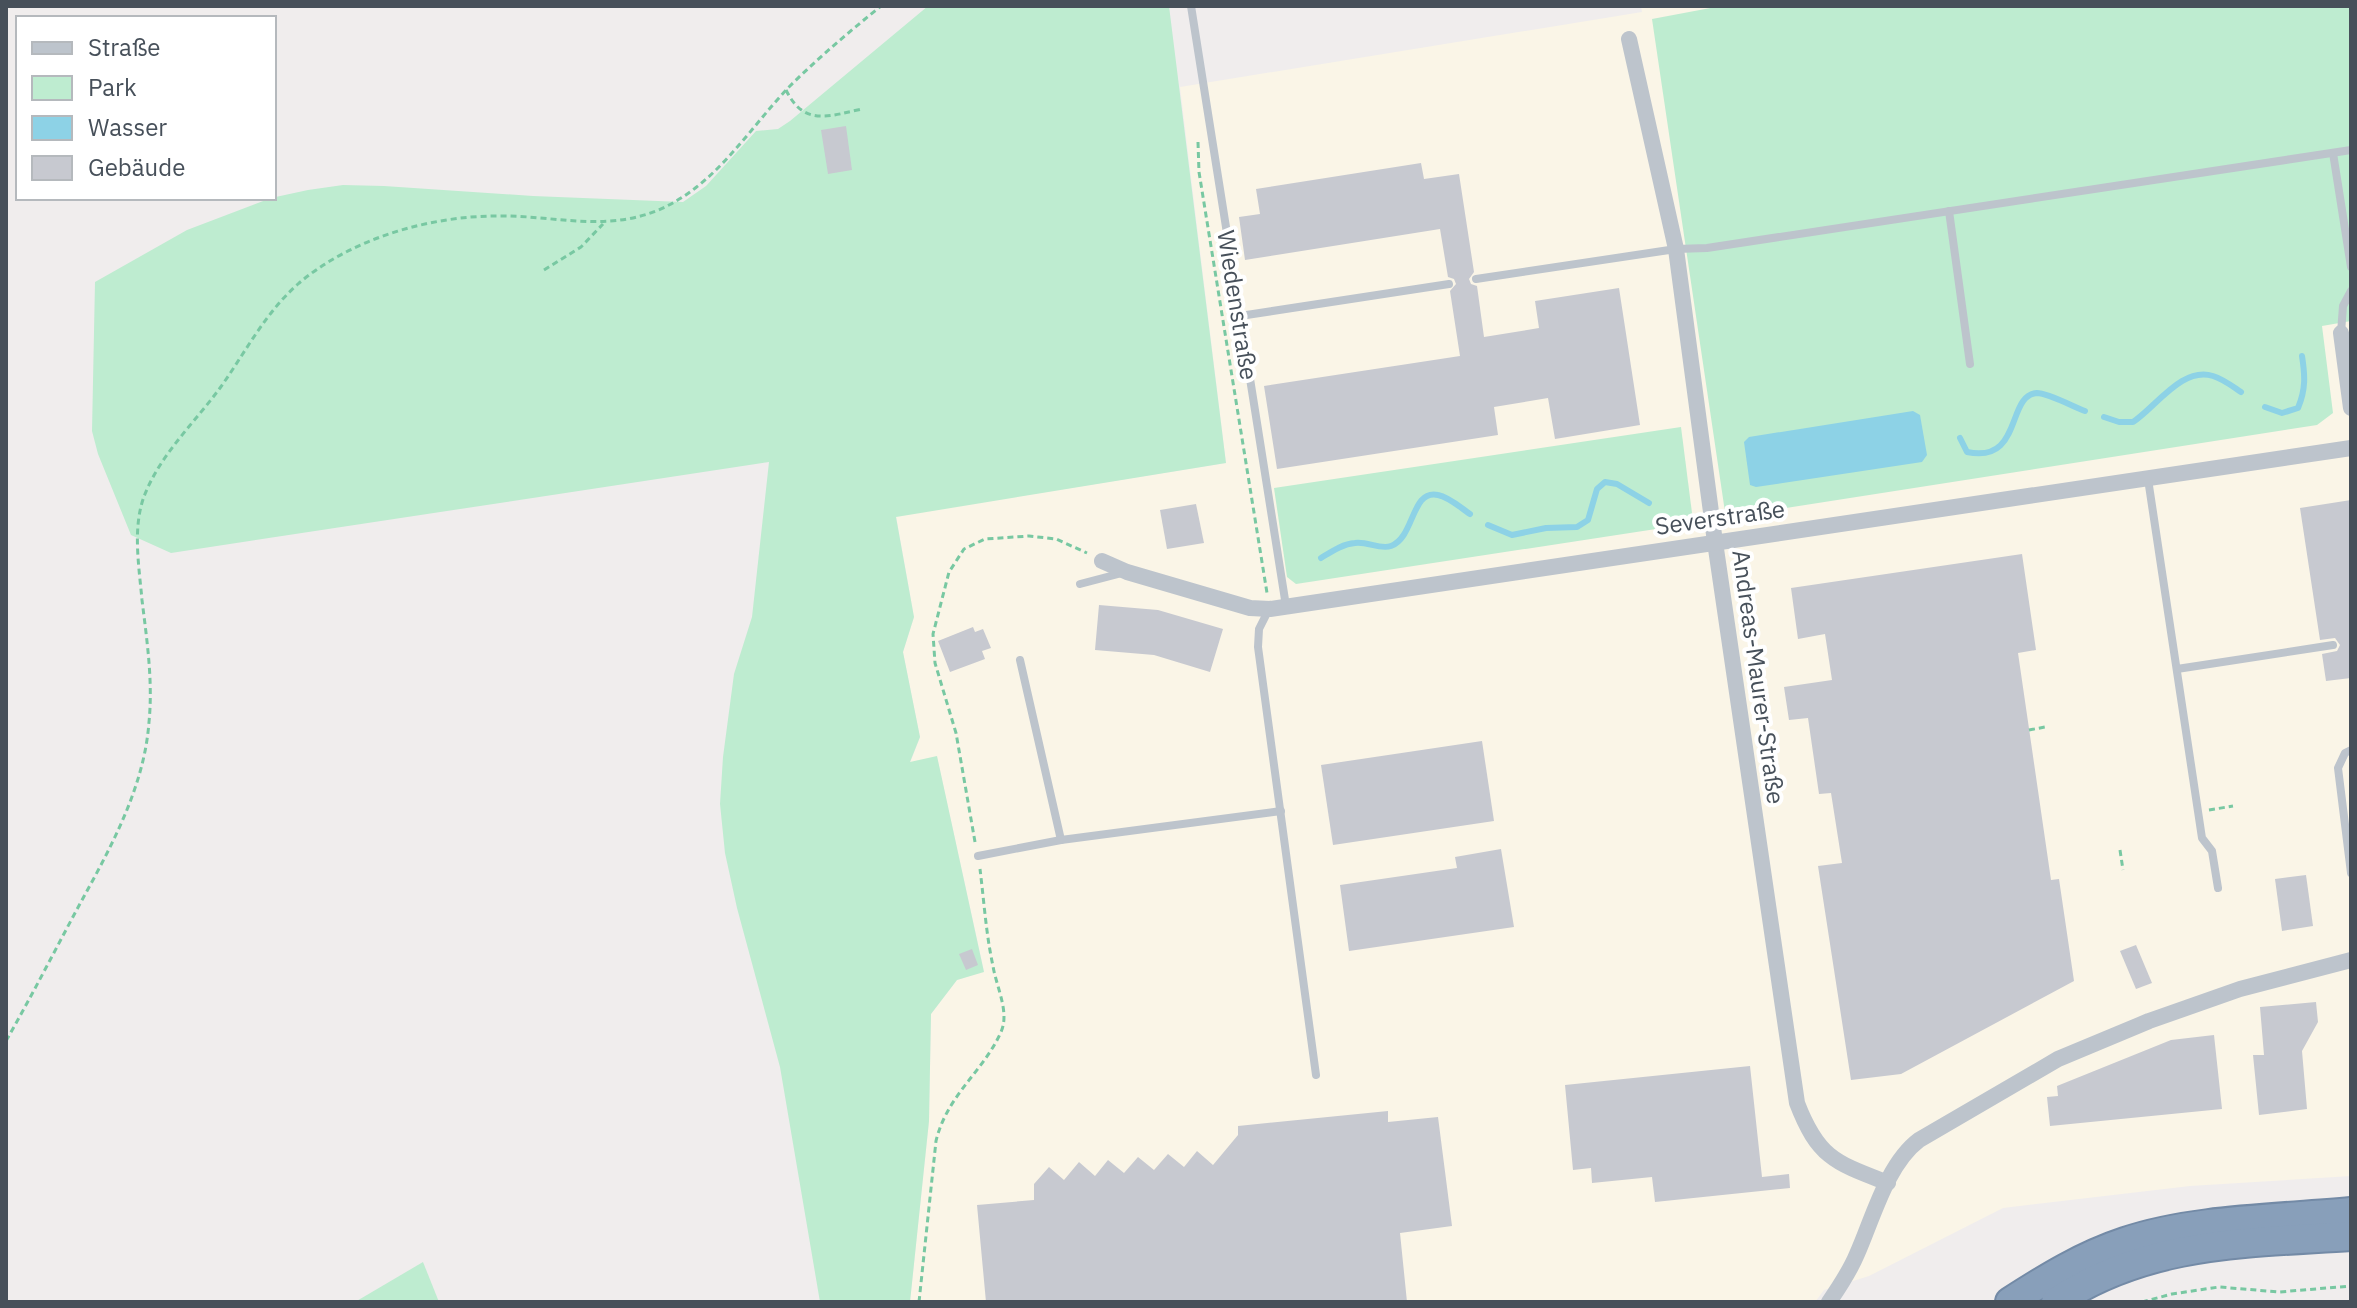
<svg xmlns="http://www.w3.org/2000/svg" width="2357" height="1308" viewBox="0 0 2357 1308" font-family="'IBM Plex Sans',sans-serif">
  <rect width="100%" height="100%" fill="#f0eded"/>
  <path fill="#faf5e7" d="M1641,6H2351V1176L2190,1186L2003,1208L1869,1276L1824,1290L1815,1302H910L929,1121L931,1014L957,980L984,971L937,757L910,763L920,737L903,652L914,617L896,516L1226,463L1180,87L1642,12Z"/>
  <g fill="#beecd0">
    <path d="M928,6H1169L1226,463L896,517L914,617L903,652L920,737L910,762L937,756L984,972L957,980L931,1014L929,1121L910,1302H820L780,1067L737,908L725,853L720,804L723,757L734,674L752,617L769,462L171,553L131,535L98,454L92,431L95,282L187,230L271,198L308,190L343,185L384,186L533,196L683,202L706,186L756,131L778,129L790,121Z"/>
    <path d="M1721,6H2351V321L2322,326L2333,413L2317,425L1729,517L1725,512L1652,19Z"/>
    <path d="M1681,427L1692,513L1682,525L1296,584L1287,577L1274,488Z"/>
    <path d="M423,1262L439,1302H355Z"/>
  </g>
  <path fill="#8dd2e6" d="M1913,411L1920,415L1927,455L1922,462L1756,487L1750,485L1744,442L1749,437Z"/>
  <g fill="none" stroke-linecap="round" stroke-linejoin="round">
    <g stroke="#8dd2e6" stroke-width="6">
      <path d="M2265,407L2282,413L2298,408C2306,389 2305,375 2302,356"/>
      <path d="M2104,417L2119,422H2133C2156,407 2182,366 2213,376C2223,379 2232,386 2241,392"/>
      <path d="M1960,438L1967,452C2023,464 2006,395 2037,393C2048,393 2074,407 2085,411"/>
      <path d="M1488,525L1512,535L1546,528L1577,527L1588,520L1597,489L1605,482L1617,484L1649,503"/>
      <path d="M1321,558C1331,552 1342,544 1355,543C1367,541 1380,550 1391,546C1415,537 1411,489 1438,495C1449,497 1461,508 1470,514"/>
    </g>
  </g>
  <g fill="#c7c9d0">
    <path d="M846,126L852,170L828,174L821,130Z"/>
    <path d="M1421,163L1424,179L1459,174L1474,272L1469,279L1471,284L1477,286L1484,337L1539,328L1535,301L1619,288L1640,425L1555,439L1548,398L1494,407L1498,435L1277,469L1264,386L1460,356L1450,291L1456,284L1454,279L1448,277L1440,229L1245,260L1239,217L1260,214L1256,189Z"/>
    <path d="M2351,500V678L2326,681L2322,654L2337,651L2340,645L2335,638L2320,640L2300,508Z"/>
    <path d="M1196,504L1204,543L1167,549L1160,510Z"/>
    <path d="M2022,554L2036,650L2018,653L2051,880L2059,879L2074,981L1901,1074L1851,1080L1818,866L1842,863L1831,793L1819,794L1808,718L1789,720L1784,687L1832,680L1825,634L1798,639L1791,588Z"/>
    <path d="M1099,605L1158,610L1223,629L1210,672L1154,655L1095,650Z"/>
    <path d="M973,627L975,632L983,629L991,648L982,651L985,659L950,672L938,641Z"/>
    <path d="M1482,741L1494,821L1333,845L1321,765Z"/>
    <path d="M1501,849L1514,927L1349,951L1340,885L1457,868L1455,857Z"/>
    <path d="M2306,875L2313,926L2282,931L2275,879Z"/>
    <path d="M2136,945L2152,983L2136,989L2120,951Z"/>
    <path d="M972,949L978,965L966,970L959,954Z"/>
    <path d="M2316,1002L2318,1022L2302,1051L2307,1109L2259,1115L2253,1055H2264L2260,1007Z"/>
    <path d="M2214,1035L2222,1109L2050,1126L2047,1097L2058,1096L2057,1086L2171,1040Z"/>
    <path d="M1750,1066L1762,1177L1789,1174L1790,1188L1655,1202L1652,1177L1592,1183L1591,1168L1573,1170L1565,1085Z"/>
    <path d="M1388,1111V1122L1438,1117L1452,1226L1400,1233L1407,1302H986L977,1205L1034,1200V1184L1049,1167L1064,1180L1079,1162L1095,1176L1108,1160L1124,1173L1138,1157L1154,1170L1168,1154L1184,1167L1197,1151L1213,1165L1238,1135V1126Z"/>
  </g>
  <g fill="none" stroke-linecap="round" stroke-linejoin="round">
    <g stroke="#738aa6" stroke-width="32">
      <g id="highway">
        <path d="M2010,1302C2047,1278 2083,1256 2125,1242C2192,1219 2280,1219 2351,1212"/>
        <path d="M2056,1302C2148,1241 2246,1243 2351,1236"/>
      </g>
    </g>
    <g stroke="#78c8a2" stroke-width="3" stroke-dasharray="6 4" stroke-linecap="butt">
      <path d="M786,90C804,127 829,116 862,109"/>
      <path d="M1198,142L1199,172L1267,593"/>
      <path d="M544,270L581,247L603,224"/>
      <path d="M2029,730L2045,727"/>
      <path d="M2209,810L2233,806"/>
      <path d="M975,842L956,733L935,663L933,634L949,572L964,549L985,539L1029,536L1056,539L1087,553"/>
      <path d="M2120,850L2123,870"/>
      <path d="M6,1041C30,999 52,956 75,913C107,854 144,791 149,722C153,681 147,641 142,600C139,566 132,526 145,494C161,454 195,422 220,388C245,353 265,313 298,284C350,239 429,216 497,216C553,215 602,232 656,211C715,187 747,131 789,87C818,58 849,32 881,6"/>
      <path d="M919,1302L936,1141C947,1095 983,1072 1001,1032C1010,1012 996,986 993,966C986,934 984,901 980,869"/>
      <path d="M2142,1302L2172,1294L2219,1287L2279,1292L2351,1286"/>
    </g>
    <g stroke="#bdc4cc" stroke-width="8">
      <path d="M1191,6L1286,606"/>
      <path d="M2333,153L2351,267"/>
      <path d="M1949,211L1970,364"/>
      <path d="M1476,279L1676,249L1707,248L2351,150"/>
      <path d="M1240,316L1449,284"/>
      <path d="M2341,333L2343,306L2351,291"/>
      <path d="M2148,479L2202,838L2212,851L2218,888"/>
      <path d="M1080,584L1122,573"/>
      <path d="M1269,609L1259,629L1258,647L1316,1075"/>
      <path d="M1020,660L1061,840"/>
      <path d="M2177,669L2333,645"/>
      <path d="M978,856L1061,840L1281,811"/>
      <path d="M2351,873L2338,768L2345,753L2351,750"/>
    </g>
    <g stroke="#bdc4cc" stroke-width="16">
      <path d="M1629,39L1676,249L1715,542L1797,1103C1818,1158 1836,1163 1888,1183"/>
      <path d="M2341,333L2351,408"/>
      <path d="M1102,561L1127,572L1250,608L1270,609L2351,448"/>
      <path d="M1829,1302C1840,1286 1850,1271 1857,1254C1873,1218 1887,1164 1919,1140L2058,1059L2149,1021L2240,989L2351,960"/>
    </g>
    <use href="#highway" stroke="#889fba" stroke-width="28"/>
  </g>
  <g text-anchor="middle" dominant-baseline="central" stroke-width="8" stroke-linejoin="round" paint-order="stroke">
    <g font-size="24" fill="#47505a" stroke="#fff">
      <text transform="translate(1238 305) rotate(81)">Wiedenstraße</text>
      <text transform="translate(1720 517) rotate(-8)">Severstraße</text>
      <text transform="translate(1759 677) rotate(82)">Andreas-Maurer-Straße</text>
    </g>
  </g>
  <rect width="2357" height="1308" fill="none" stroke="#47505a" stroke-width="16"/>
  <rect x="16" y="16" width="260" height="184" fill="#ffffff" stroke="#b5b9bd" stroke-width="2"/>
  <rect x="32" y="42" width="40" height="12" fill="#bdc4cc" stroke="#b5b9bd" stroke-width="2"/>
  <text x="88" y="56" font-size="24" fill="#47505a">Straße</text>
  <rect x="32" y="76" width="40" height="24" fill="#beecd0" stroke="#b5b9bd" stroke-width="2"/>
  <text x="88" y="96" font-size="24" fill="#47505a">Park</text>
  <rect x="32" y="116" width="40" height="24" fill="#8dd2e6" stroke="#b5b9bd" stroke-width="2"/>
  <text x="88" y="136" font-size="24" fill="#47505a">Wasser</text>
  <rect x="32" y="156" width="40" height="24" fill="#c7c9d0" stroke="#b5b9bd" stroke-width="2"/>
  <text x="88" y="176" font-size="24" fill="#47505a">Gebäude</text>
</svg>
